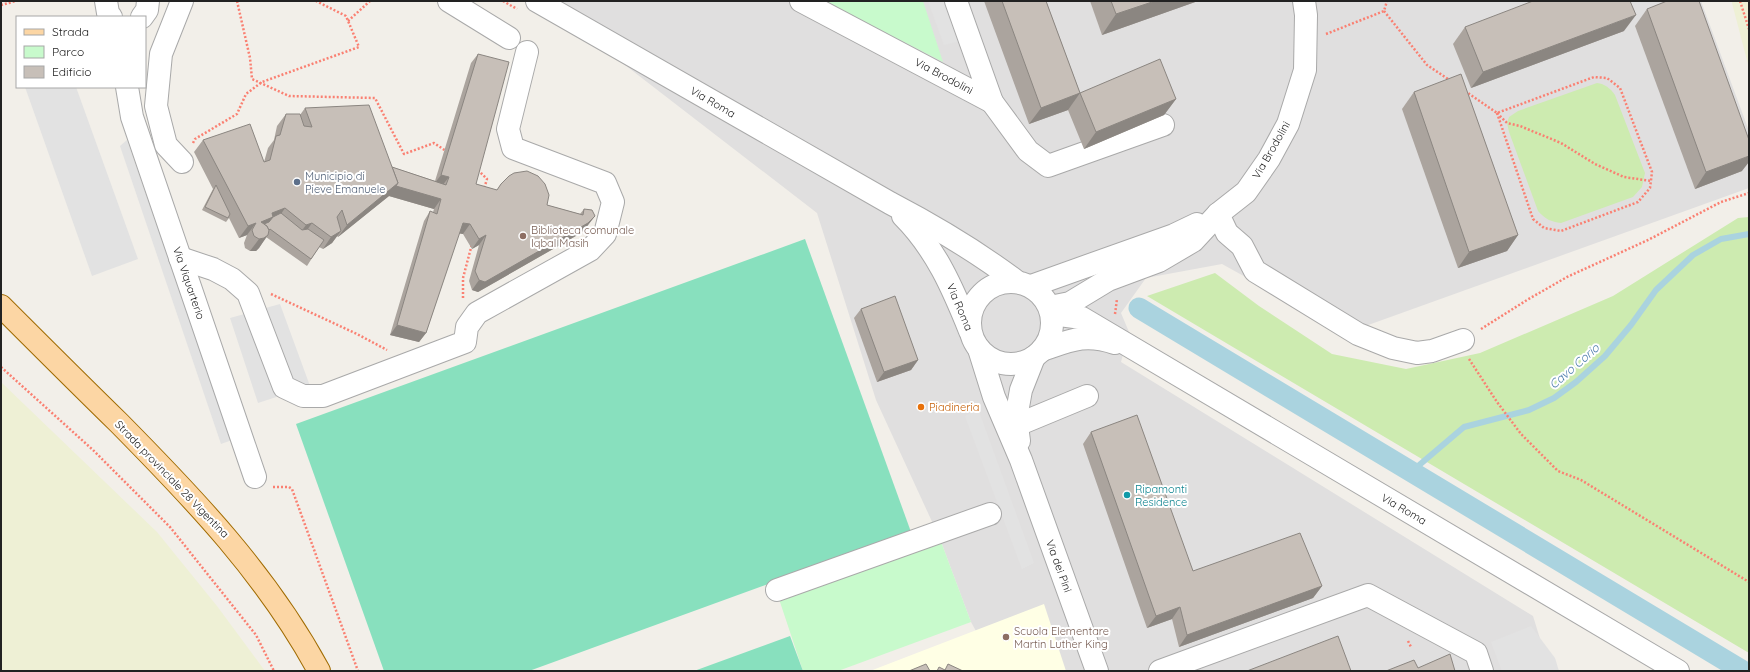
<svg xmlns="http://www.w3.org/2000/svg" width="1750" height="672" viewBox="0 0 1750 672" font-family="Quicksand,sans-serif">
  <rect width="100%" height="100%" fill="#f2efe9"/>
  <path fill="#e0dfdf" d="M542,1H1701L1749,131V188L1346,333L1222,264L1146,278L1121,313L1129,332L1121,362L1533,616L1550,671H998L971,622L940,539L876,400L817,213Z"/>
  <path fill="#ffffe5" d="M1044,604L1066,671H870Z"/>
  <g fill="#eef0d5">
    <path d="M1732,1H1749V68L1732,3Z"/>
    <path d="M1,382L157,532L217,606L265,671H1Z"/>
  </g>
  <g fill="#cdebb0">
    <path d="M1597,83C1605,84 1610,88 1615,95L1645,173L1642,187L1633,197L1561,223C1551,222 1545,219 1538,211L1509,132L1507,123L1509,117L1518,111Z"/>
    <path d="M1749,217V653L1147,296L1215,273L1259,306L1332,354L1406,369L1480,353L1613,296L1738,218Z"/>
  </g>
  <g fill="#c8facc">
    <path d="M824,1H923L943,62Z"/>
    <path d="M940,539L971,622L838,671H803L779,599Z"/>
  </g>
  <g fill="#88e0be">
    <path d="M805,239L911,532L529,671H384L296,424Z"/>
    <path d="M790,636L803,671H694Z"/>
  </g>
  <g fill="#e2e2e2">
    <path d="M928,1H946L960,41L944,45Z"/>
    <path d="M25,87H76L138,259L92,276Z"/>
    <path d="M127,140L232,440L221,444L120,146Z"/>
    <path d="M280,304L310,386L258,403L230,318Z"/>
    <path d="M978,409L1034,563L1022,569L965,416Z"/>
    <path d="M1531,626L1555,658L1559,671H1502L1491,642Z"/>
  </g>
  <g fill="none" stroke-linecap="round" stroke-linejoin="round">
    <path stroke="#aad3df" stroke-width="6" d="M1411,472L1464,427L1529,410L1554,398L1576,382L1605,356L1631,325L1656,290L1693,255L1721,239L1749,234"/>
    <path stroke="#aad3df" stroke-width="21" d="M1139,308L1743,671"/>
    <g stroke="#a9a9a9" stroke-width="24">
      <g id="minor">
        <path d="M106,1L108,13L111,17"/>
        <path d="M449,1L509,38"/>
        <path d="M537,1L890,203C934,226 976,251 1016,281"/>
        <path d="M801,1L992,102L956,1"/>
        <path d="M142,17L147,10L148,1"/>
        <path d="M127,87L132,117L255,477"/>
        <path d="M992,102L1028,151L1048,166L1163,125"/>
        <path d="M182,162L166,145L156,106L161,54L182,1"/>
        <path d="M1218,214L1227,233L1242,246L1255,271L1358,334L1393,348L1417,353L1432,351L1463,340"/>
        <path d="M903,216C936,249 953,289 970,331"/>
        <path d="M180,258L213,269L232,279L248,293L284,387L303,396H323L465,342L467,327L477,313L590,250L605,234L613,202L605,183L513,148L508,129L527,52"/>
        <circle cx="1011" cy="323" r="41"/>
        <path d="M1031,286L1174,235L1197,224"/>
        <path d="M1050,307L1070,303L1108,280L1159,261L1193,241L1218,214L1246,192L1269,159L1288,124L1305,70L1306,15L1304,1"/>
        <path d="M1052,314L1082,318L1678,671"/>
        <path d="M979,349L994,397L1021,460L1097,671"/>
        <path d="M1042,350C1071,340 1085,333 1115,343"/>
        <path d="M1017,425L1087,396"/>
        <path d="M1019,441L1016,418L1021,390L1034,357"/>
        <path d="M777,590L990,514"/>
        <path d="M1160,671L1368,595L1476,653L1482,671"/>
      </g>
    </g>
    <g stroke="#a06b00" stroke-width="24">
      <path id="major" d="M1,306C40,345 79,384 119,423C195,500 267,575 319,671"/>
    </g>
    <g stroke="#fa8072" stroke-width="2.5" stroke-dasharray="2 2" stroke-linecap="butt">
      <path d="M237,1L250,58L252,79L289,96L375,98L404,154L434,143L446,151"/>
      <path d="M503,1L517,9"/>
      <path d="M1740,1L1749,29"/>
      <path d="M1,5L16,1"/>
      <path d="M1384,11L1427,65L1451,81"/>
      <path d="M348,21L370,1"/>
      <path d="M1326,34L1384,11L1387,1"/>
      <path d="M1465,91L1497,113L1594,77L1607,78L1620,88L1652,172L1650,188L1638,202L1561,231L1544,228L1533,219L1497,113"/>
      <path d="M1497,113L1507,123L1520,126L1561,143L1595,164L1624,177L1651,181"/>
      <path d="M193,143L195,139L237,114L246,94L262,82L359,47L346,16L316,1"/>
      <path d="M478,170L487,179L484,189"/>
      <path d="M271,294L357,334L387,350"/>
      <path d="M463,298V278L472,244"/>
      <path d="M1115,314L1117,299"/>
      <path d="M1481,329L1527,300L1567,277L1648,240L1721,202L1749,193"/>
      <path d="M1469,359L1497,402L1521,434L1558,471L1581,480L1749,582"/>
      <path d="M1,367L93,450L170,527L256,635L274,671"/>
      <path d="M273,487H289L292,489L358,671"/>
      <path d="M1408,641L1411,647"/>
    </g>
    <use href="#minor" stroke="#fff" stroke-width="22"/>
    <use href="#major" stroke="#fcd6a4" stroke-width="22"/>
  </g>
  <g fill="#aba49e">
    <path d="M984,1H1046L1080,93L1176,99L1164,115L1084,149L1068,110L1029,124Z"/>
    <path d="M1090,1H1198L1102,35Z"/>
    <path d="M1647,9L1742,171L1695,189L1635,26Z"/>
    <path d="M1465,27L1624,31L1471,88L1453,44Z"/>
    <path d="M478,54L476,184L497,190L501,184L547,205L580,214L584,209L595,216L588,225L581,233L478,292L472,290L469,281L479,245L472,249L463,234L459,233L426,333L419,342L390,335L424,221L430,211L433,212L434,209L389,196L338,237L337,236L332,243L323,249L319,247L307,266L266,237L259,248L256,251H250L245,248L244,243L247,235L239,238L229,218L226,222L202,210L213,189L194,152L203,140L264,162L268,148L274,140L277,126L286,114L300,115L305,108L392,167L435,181L471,63Z"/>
    <path d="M1414,92L1518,235L1507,251L1458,268L1402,109Z"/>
    <path d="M861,309L918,360L911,370L877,382L854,318Z"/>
    <path d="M1091,432L1193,571L1322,586L1313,598L1179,647L1172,619L1147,628L1083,444Z"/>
  </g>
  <g fill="#8b8681">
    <path d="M1155,1H1198L1102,35L1116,14Z"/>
    <path d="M1636,15L1624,31L1471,88L1483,72Z"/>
    <path d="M1080,93L1068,110L1029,124L1041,108Z"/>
    <path d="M1176,99L1164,115L1084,149L1096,132Z"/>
    <path d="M1749,156V162L1742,171L1695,189L1706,172Z"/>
    <path d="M441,175L449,177L442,186L434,184Z"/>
    <path d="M398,183L441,199L434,209L389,196L338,237L347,225Z"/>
    <path d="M285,208L277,220L265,229L261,222L272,213Z"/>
    <path d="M595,216L588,225L581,233L478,292L472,290L479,280Z"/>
    <path d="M256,223L247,235L239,238L248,226Z"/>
    <path d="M312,223L303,236L297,237L306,225Z"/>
    <path d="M463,223L470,224L463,234L456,233Z"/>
    <path d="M341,231L332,243L323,249L331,237Z"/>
    <path d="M268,235L259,248L256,251H250L259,239Z"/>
    <path d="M486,235L479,245L472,249L479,239Z"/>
    <path d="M1518,235L1507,251L1458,268L1469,252Z"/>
    <path d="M397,325L426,333L419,342L390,335Z"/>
    <path d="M918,360L911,370L877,382L884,372Z"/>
    <path d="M1322,586L1313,598L1179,647L1187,635Z"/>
    <path d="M1180,607L1172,619L1147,628L1156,616Z"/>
  </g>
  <g fill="#c7bfb8" stroke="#8b8681">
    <path d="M1002,1H1046L1080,93L1041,108Z"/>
    <path d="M1111,1H1155L1116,14Z"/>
    <path d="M1533,1H1630L1636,15L1483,72L1465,27Z"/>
    <path d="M1667,1H1699L1749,140V156L1706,172L1647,9Z"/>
    <path d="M478,54L509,62L476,184L497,190L501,184L509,176L514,173L527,171L538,176L545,184L549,195L547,205L583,215L584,209L592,210L595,216L588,223L485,282L479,280L475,271L486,235L479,239L470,224L463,223L426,333L397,325L430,211L437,214L441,199L396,186L398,183L392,167L446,185L449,177L441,175Z"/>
    <path d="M1160,59L1176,99L1096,132L1080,93Z"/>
    <path d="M1461,74L1518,235L1469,252L1414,92Z"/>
    <path d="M369,105L398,183L347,225L342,210L337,217L341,231L331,237L312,223L306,225L285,208L272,213L273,217L261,222L267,226L269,230L268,235L264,238L259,239L254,236L252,230L256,223L248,226L203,140L250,124L264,162L270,160L276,136L280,135L286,114H300L304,126L312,127L305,108Z"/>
    <path d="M216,185L230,214L228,218L205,207Z"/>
    <path d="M281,213L302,230L308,229L324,240L311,259L270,229L269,230L267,226L264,224L269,222L273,217Z"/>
    <path d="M895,296L918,360L884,372L861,309Z"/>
    <path d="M1137,415L1193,571L1300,533L1322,586L1187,635L1180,607L1156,616L1091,432Z"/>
    <path d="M1338,636L1351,671H1247Z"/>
    <path d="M1450,654L1455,671H1386L1414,660L1418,668Z"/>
    <path d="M926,664L930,671H909Z"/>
    <path d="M948,664L963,671H937L939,667L945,670Z"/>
  </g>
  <circle fill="#5c6f8a" stroke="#fff" stroke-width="1.5" cx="297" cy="182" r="4"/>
  <g fill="#8d6e63" stroke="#fff" stroke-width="1.5">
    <circle cx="523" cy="236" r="4"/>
    <circle cx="1006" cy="637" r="4"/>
  </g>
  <circle fill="#e8710a" stroke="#fff" stroke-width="1.5" cx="921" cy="407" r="4"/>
  <circle fill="#0f9aa8" stroke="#fff" stroke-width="1.5" cx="1127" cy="495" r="4"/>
  <g text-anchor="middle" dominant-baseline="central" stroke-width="4" stroke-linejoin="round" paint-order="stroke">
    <g font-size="11" fill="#222" stroke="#fff">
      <text transform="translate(944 76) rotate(28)">Via Brodolini</text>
      <text transform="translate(713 102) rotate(30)">Via Roma</text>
      <text transform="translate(1271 150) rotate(-60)">Via Brodolini</text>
      <text transform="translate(189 283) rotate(71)">Via Viquarterio</text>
      <text transform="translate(960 307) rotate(67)">Via Roma</text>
      <text transform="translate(172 479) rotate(46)">Strada provinciale 28 Vigentina</text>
      <text transform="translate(1404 509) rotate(30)">Via Roma</text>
      <text transform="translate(1059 566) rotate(70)">Via dei Pini</text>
    </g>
    <g font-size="11" fill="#4e5e75" stroke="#fff" text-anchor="start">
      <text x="305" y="176">Municipio di<tspan x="305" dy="13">Pieve Emanuele</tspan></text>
    </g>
    <g font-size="11" fill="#785e54" stroke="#fff" text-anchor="start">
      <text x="531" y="230">Biblioteca comunale<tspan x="531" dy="13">Iqbal Masih</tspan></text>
      <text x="1014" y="631">Scuola Elementare<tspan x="1014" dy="13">Martin Luther King</tspan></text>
    </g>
    <g font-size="11" fill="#c56008" stroke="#fff" text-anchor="start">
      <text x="929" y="407">Piadineria</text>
    </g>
    <g font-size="11" fill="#0d838f" stroke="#fff" text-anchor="start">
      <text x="1135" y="489">Ripamonti<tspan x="1135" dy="13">Residence</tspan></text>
    </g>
    <g font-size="12" font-style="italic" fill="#4a7aab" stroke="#fff">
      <text transform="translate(1574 366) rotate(-41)">Cavo Corio</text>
    </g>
  </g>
  <rect width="1750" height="672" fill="none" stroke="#222222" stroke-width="4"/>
  <rect x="16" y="16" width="130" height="72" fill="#ffffff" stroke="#a7a7a7"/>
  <rect x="24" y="29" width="20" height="6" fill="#fcd6a4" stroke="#a7a7a7"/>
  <text x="52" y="36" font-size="12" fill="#222222">Strada</text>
  <rect x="24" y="46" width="20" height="12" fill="#c8facc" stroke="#a7a7a7"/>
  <text x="52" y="56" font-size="12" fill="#222222">Parco</text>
  <rect x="24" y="66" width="20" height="12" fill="#c7bfb8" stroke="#a7a7a7"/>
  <text x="52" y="76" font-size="12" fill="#222222">Edificio</text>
</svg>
